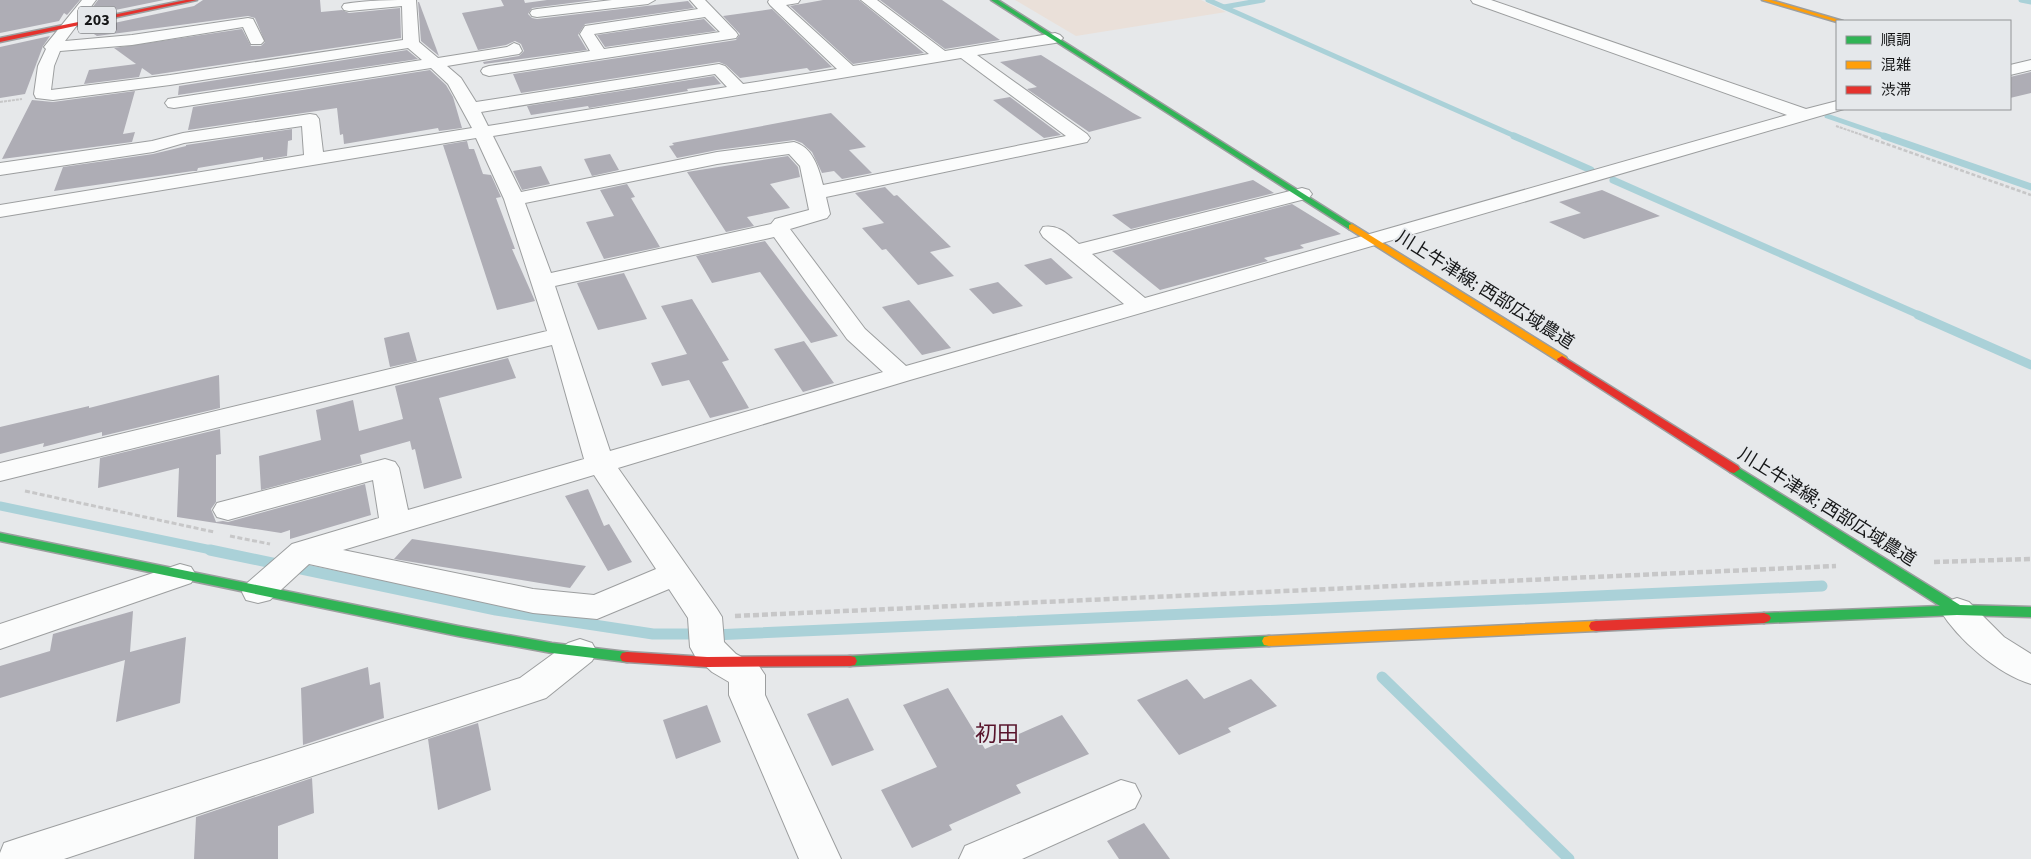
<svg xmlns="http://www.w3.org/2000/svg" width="2031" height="859" viewBox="0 0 2031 859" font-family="'Source Sans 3','Noto Sans JP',sans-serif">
  <rect width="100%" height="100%" fill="#e6e8ea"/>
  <path fill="#eae0d9" d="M1015,0H1201L1226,12L1076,36Z"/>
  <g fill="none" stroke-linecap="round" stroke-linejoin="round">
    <g stroke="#aad1d8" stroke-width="5">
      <path d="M1208,0L1517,137"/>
      <path d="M2021,0L2031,2"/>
      <path d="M1224,7L1263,0"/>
      <path d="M1827,116L1888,137"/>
    </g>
    <g stroke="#aad1d8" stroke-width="7">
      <path d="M1514,136L1591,170"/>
      <path d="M1884,136L2031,187"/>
      <path d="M1613,180L1921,316"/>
    </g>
    <g stroke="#aad1d8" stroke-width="9">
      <path d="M1918,315L2031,365"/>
      <path d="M0,506L216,551"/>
    </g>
    <g stroke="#aad1d8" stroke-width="11">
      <path d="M210,550L496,610L653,634H700"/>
      <path d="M713,635L1822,586"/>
      <path d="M1382,677L1569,859"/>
    </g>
  </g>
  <g fill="#aeadb5">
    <path d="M0,0H80L67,15L64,13L59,21L0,33Z"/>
    <path d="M98,0H164L86,16Z"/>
    <path d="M203,0H320L321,12L342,10L349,13L400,8L401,38L152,75L142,68L139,77L84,84L89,70L136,64L114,48L242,29L251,46H261L265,42L255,18L248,16L97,36L86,29L194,6Z"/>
    <path d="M501,0H524L525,3L547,0H594L532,8L528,14L532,18L537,19L688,1L694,8L585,24L578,35L587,50L484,64L483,62L519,56L524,51L521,44L515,41L506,45L478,50L462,13L504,6Z"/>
    <path d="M823,0H859L924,53L853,64L790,6Z"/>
    <path d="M880,0H942L1000,40L945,49Z"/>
    <path d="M418,2H419L439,56L421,41Z"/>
    <path d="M772,9L832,67L810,71L807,68L740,78L726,65L719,62L521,93L513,74L736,40L740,34L723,16Z"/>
    <path d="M704,19L716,31L605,47L597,35Z"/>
    <path d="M50,36L43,46L25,94L0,98V47Z"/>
    <path d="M407,50L418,59L178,95L179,86Z"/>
    <path d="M1041,55L1133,113L1142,118L1089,132L1027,89L1037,87L1000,62Z"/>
    <path d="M430,70L446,85L453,97L462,128L439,131L438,128L344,144L343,134L340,135L337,108L188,130L193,107Z"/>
    <path d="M2031,72V93L2010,98V77Z"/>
    <path d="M714,76L721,84L687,89L688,91L589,108L588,106L531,115L527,106Z"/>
    <path d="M135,91L123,134L135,132L132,142L2,159L32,100L53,102Z"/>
    <path d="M1010,97L1061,135L1044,138L993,100Z"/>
    <path d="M831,113L866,147L849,150L872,173L842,179L834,171L822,173L812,152L802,143L794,140L717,150L677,158L669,146L674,145L672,143Z"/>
    <path d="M292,129V140L288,141L287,156L263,160V157L198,168L197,171H193L54,191L63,167L153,154L186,146V145Z"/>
    <path d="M467,141L469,149H474L483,174L491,175L501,197L496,198L515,249H512L535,301L497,310L443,145Z"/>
    <path d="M610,154L619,170L592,176L584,159Z"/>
    <path d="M788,156L798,167L800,177L770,184L790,208L747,217L754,226L726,232L687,172Z"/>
    <path d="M541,166L550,184L522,190L513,171Z"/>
    <path d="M1253,180L1274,193L1131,229L1112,215Z"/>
    <path d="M627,184L635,197L631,198L660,247L604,259L586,222L614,216L600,190Z"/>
    <path d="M885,187L894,196L897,195L951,247L930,252L954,276L918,285L886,249L882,250L862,228L884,223L855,193Z"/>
    <path d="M1602,190L1660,216L1584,239L1549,222L1581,213L1559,202Z"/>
    <path d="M1292,204L1341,234L1300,245L1304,248L1264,258L1268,261L1160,290L1112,251Z"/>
    <path d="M765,241L808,298L838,336L811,343L760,272L712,283L696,256Z"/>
    <path d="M1051,258L1073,278L1046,285L1024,265Z"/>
    <path d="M624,273L647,319L598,330L577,283Z"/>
    <path d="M998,282L1023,306L993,314L969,289Z"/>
    <path d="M692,299L729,360L722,362L749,408L710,418L689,380L662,386L651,363L687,354L661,306Z"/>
    <path d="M909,300L951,348L922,355L882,307Z"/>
    <path d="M409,332L417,361L390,367L384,338Z"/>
    <path d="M804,341L834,383L803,392L774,349Z"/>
    <path d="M508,358L516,378L439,398L462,478L424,489L415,449L412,450L410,441L360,455L362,463L261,490L259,456L321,440L316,410L353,400L359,431L403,419L395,386Z"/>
    <path d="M219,375L220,408L102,436V432L43,447L44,443L0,454V427L89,406V408Z"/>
    <path d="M220,429L221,454L216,455V502L211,509L216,522L223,521L228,522L365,484L371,515L290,539V530L281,533L177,517L179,468L98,488L100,458Z"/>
    <path d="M588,489L604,526L609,524L632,562L608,571L565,496Z"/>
    <path d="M412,539L483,550L586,566L570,588L394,559Z"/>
    <path d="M133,611L130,652L186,637L180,703L116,722L125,660L0,698V666L50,651L53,634Z"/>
    <path d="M368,667L370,685L380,682L384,718L303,745L301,688Z"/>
    <path d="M1187,679L1204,699L1251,679L1277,706L1228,728L1231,732L1179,755L1137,700Z"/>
    <path d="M948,688L985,749L1062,715L1089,754L1016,785L1021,793L949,825L952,830L912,848L881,790L937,767L903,705Z"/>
    <path d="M848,698L874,750L832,766L807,714Z"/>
    <path d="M707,705L721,742L676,759L663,720Z"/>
    <path d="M478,723L491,790L438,810L428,739Z"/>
    <path d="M312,778L314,813L278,826V859H194L196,817Z"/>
    <path d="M1144,823L1170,859H1119L1107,841Z"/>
  </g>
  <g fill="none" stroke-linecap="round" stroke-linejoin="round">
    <g stroke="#9c9e9f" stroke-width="2">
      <g id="street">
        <path d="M82,0H96L65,41L132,35L248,18L253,19L264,41L261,44H251L243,27L132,45L60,51L54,66L51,90L170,75L403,40L402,6L349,11L344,10L342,7L344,4C367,0 392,0 416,0L419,42L438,58L507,47L514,43L519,45L522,51L519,54L447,66L461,78L476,102L719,64L725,66L743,84L837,69L770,5L768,2L769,0H800L798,3L786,5L853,66L929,54L861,0H877L945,51L1055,33L1060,35L1063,38L1060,41L1055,43L977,55L1087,134L1090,138L1087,142L826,197L830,214L827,218L790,229L865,329L906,366L1124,304L1043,237L1040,232L1043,227C1059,224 1068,235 1079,244L1302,188L1309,190L1312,194L1309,198L1092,254L1145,298L1787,115L1473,3L1471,0H1491L1806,109L1837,101V109H1844L910,380L618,468L717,609L722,617L724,642L736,654L759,666L765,675V695L841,859H799L729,695V682L712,672L695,656L690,647L688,618L669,589L597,619L533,613L309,564L270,600L258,603L246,600L242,592L246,584L292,544L379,518L373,480L228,520L217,517L213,510L217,503L385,459L395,462L399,468L408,510L584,459L552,345L0,481V463L547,331L504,199L476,138L0,217V205L304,155L302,126L184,143L153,152L0,175V163L152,141L183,133L310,114L316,115L319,119L323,152L472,128L448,84L431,68L174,108L168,107L165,103L168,99L174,98L422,60L408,48L170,85L53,100L36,98L34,94L38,66L46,49L44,47ZM961,58L1066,136L823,185C819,169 813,147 794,142L717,152L521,192L493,136ZM715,74L727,87L488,126L481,112ZM789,154L800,166L809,210L775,219L771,224L551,273L525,203L717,164ZM774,237L847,339L883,372L610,451L555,286ZM594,475L656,569L594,595L533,589L343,550Z"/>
        <path d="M612,0H655L648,4L537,17L532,16L530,13L532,10L537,9Z"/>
        <path d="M690,0H705L736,32L738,35L736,38L489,76L483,74L481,71L483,68L489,66L590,51L580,34L585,26L698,9ZM705,17L720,32L604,49L594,34Z"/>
        <path d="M2031,60V70L2010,75V65Z"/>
        <path d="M180,564L191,567L196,575L191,583L0,649V624Z"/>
        <path d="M1957,598L1969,602L2004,637L2031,654V684C1998,674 1958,640 1940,610L1945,602Z"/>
        <path d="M580,639L592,643L597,652L592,661L546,698L64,859H0V853L4,843L19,838L520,678L568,643Z"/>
        <path d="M1121,780L1135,784L1141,796L1135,808L1022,859H959L965,846Z"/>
      </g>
    </g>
    <g stroke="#9c9e9f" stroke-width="3">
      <g id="fast">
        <path d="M991,0H998L1356,227L1355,229H1349Z"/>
        <path d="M1734,465L1960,605L2031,607V617L1957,615L1764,623L1759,621L1757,618L1759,615L1764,613L1940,606L1730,472L1728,469Z"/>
        <path d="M0,533L458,626L552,643L627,652L632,653L634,657L632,661L627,662L552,653L458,636L0,541Z"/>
        <path d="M1269,636L1274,637L1276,641L1274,645L1269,646L850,666L845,665L843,661L845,657L850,656Z"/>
      </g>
    </g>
    <g stroke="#9c9e9f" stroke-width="3">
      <g id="slow">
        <path d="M1762,0H1771L1843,21L1837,22Z"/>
        <path d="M1352,224L1566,357L1567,359L1562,362L1558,361L1349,229V225Z"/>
        <path d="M1596,621L1601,622L1603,626L1601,630L1596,631L1269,646L1264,645L1262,641L1264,637L1269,636Z"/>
      </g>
    </g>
    <g stroke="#9c9e9f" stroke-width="3">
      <g id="jam">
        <path d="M186,0H197L0,42V38Z"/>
        <path d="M1562,356L1738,466L1740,469L1734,473L1730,472L1558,361L1557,359Z"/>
        <path d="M1764,613L1769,615L1771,618L1769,621L1764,623L1596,631L1591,630L1589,626L1591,622L1596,621Z"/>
        <path d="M627,652L707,657L850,656L855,657L857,661L855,665L850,666L707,667L627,662L622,661L620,657L622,653Z"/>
      </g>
    </g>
    <g stroke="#c7c7c8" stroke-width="2" stroke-dasharray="3 1" stroke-linecap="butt">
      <path d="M0,102L22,99"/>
      <path d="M1836,126L1868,137"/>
    </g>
    <path stroke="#c7c7c8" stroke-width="2.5" stroke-dasharray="4 2" stroke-linecap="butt" d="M1864,136L2031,195"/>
    <g stroke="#c7c7c8" stroke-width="3" stroke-dasharray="5 2.5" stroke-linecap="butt">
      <path d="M25,491L214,532"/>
      <path d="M230,536L270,544"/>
    </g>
    <g stroke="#c7c7c8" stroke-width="4.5" stroke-dasharray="6 3" stroke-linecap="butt">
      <path d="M1934,562L2031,559"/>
      <path d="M735,616L1836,566"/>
    </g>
    <use href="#street" fill="#fbfcfc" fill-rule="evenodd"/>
    <use href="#fast" fill="#30b455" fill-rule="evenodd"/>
    <use href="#slow" fill="#ff9f0a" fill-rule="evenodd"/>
    <use href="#jam" fill="#e5322d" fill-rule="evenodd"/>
  </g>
  <g text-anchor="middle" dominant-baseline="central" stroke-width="4" stroke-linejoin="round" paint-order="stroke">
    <rect fill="#e5e8eb" stroke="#535557" stroke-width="1" x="78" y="6.5" width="38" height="27" rx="4"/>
    <g font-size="16" font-weight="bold" fill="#151617">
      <text x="97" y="20">203</text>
    </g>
    <g font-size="18" fill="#151617" stroke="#e5e8eb">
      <text transform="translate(1485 290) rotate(32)">川上牛津線; 西部広域農道</text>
      <text transform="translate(1827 507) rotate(32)">川上牛津線; 西部広域農道</text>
    </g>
    <g font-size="22" fill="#58142b" stroke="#e5e8eb">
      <text x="997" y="734">初田</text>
    </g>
  </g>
  <rect x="1836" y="20" width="175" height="90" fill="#e5e8eb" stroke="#929496"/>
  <rect x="1846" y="36" width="25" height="8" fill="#30b455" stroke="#929496"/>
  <text x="1881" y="45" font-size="15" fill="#151617">順調</text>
  <rect x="1846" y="61" width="25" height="8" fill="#ff9f0a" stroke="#929496"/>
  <text x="1881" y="70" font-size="15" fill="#151617">混雑</text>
  <rect x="1846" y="86" width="25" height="8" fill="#e5322d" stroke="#929496"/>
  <text x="1881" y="95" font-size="15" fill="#151617">渋滞</text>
</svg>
